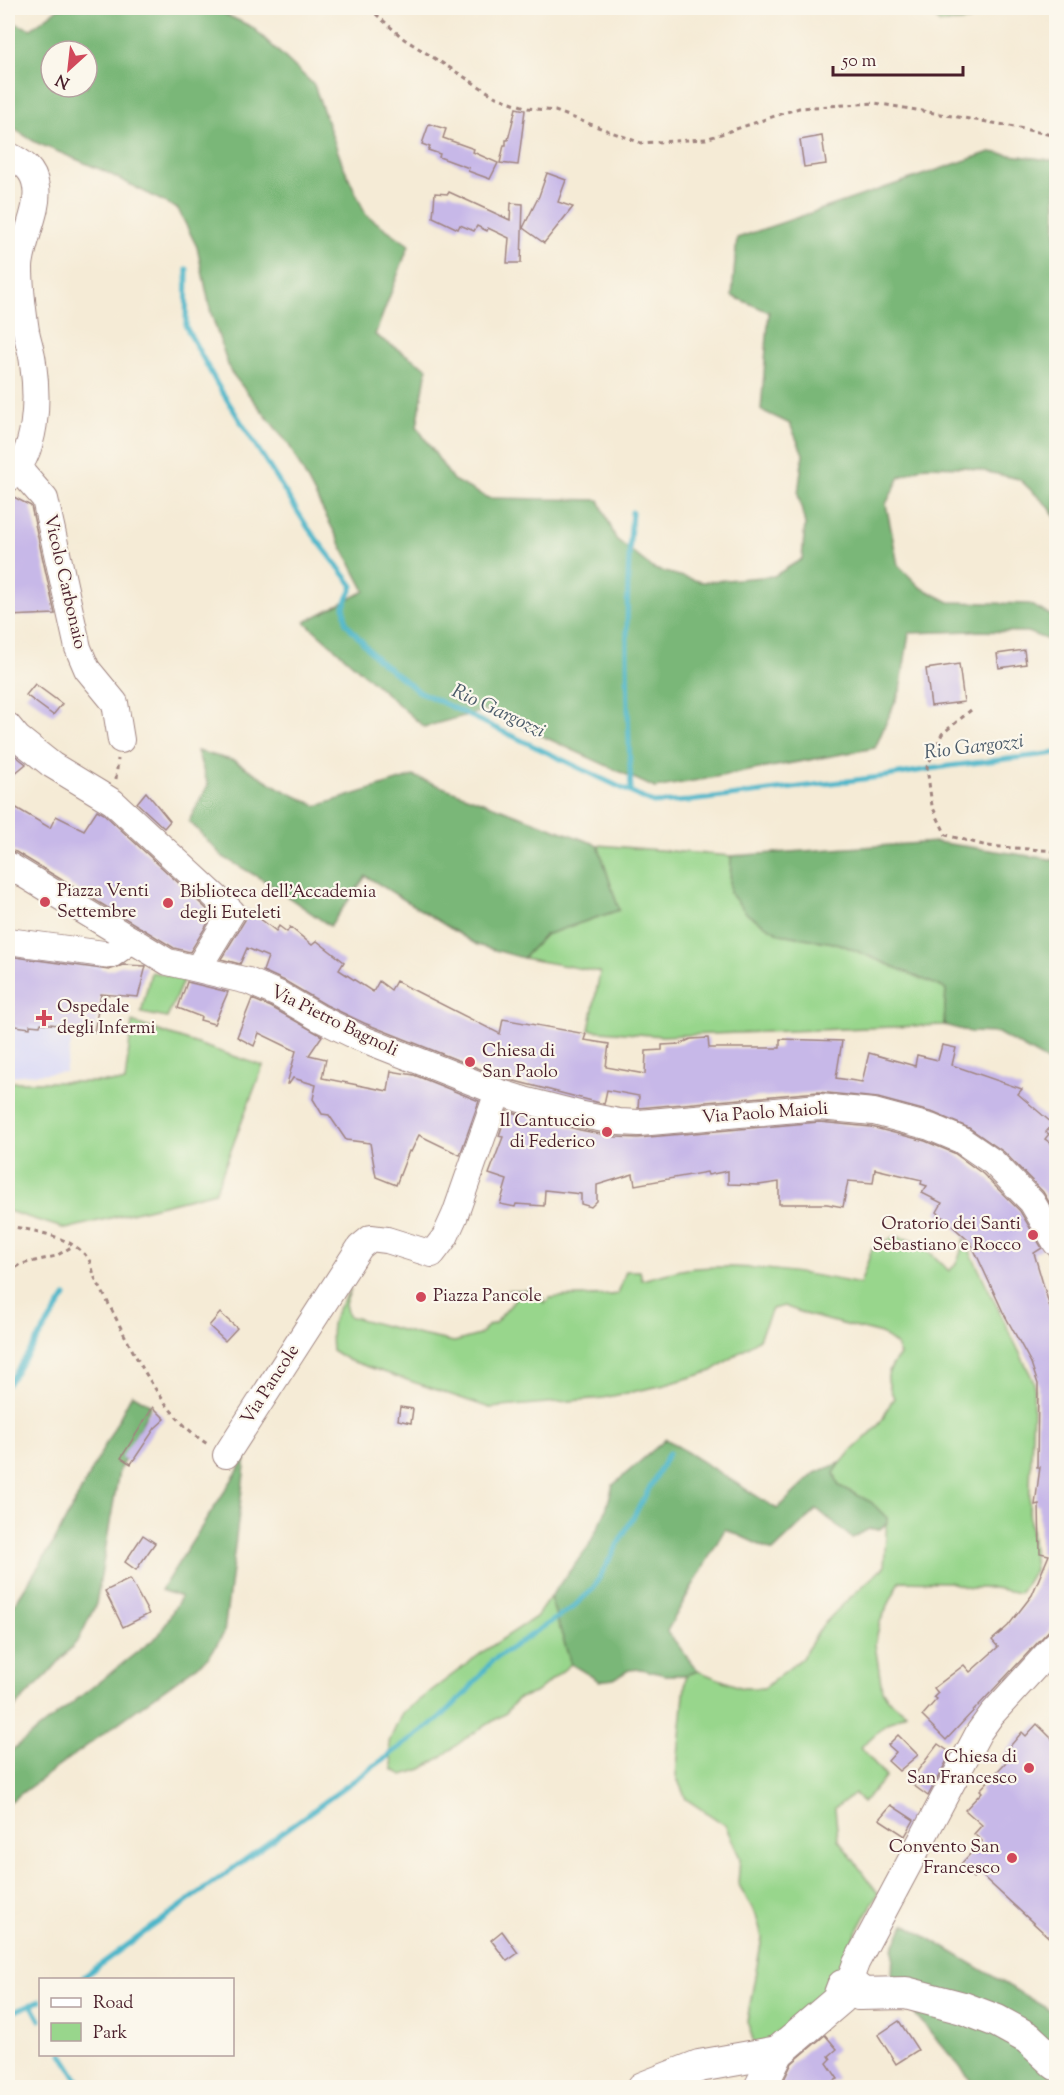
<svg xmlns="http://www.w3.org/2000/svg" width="1064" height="2095" viewBox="0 0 1064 2095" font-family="'Sorts Mill Goudy',serif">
  <rect width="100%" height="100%" fill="#fbf7ec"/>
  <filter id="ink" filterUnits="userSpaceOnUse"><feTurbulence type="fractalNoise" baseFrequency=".0167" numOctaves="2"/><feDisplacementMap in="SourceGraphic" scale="12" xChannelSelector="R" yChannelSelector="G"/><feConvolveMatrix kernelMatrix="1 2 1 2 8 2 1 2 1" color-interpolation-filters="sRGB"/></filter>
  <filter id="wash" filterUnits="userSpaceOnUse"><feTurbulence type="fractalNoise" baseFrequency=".008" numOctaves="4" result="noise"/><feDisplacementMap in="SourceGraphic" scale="24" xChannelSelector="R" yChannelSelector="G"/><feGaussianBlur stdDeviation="1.35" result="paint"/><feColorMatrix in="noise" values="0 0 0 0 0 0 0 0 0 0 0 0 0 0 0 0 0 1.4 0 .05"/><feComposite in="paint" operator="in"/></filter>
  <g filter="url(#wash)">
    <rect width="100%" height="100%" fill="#f5ebd6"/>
    <path fill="#d7d7f8" d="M8,954L102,963L100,977L75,1025L65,1072L8,1076Z"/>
    <g fill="#98d68c" stroke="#717a5c" stroke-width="1.5">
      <path d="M927,8H981L969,21L940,23Z"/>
      <path d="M598,845L731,856L730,893L780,934L840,944L946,989L944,1025L662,1036L589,1030L600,972L523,958L545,935L619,910Z"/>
      <path d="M151,972L184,978L167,1018L141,1013Z"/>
      <path d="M132,1022L263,1066L215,1192L66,1229L8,1211V1082H125Z"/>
      <path d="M893,1237C918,1237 932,1254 949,1271C959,1263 961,1251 964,1239L1034,1382L1029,1512L1035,1569L1020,1593L994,1588H970L949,1582L900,1581L880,1622L875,1644L882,1690L888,1699L906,1713L883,1727L861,1747L886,1777L862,1803L855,1793L835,1808L838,1839L878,1893L823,1995L790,2031L755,2046L747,2021L762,1938L756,1915L738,1883L740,1858L725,1825L686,1799L676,1776L686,1675L698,1671L742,1688H764L802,1658L822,1626L847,1600L884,1567L887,1518L871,1502L839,1486L834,1473C845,1453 866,1440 880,1423C886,1415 888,1405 894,1398C884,1376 886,1373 900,1355L896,1345L881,1334L811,1316L784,1306L772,1309L759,1339L712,1371L665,1385L603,1398L490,1408L348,1360L332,1350C329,1319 334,1314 351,1289L345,1304L348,1316L416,1334L454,1342L479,1335L489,1325L495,1323L514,1301V1295L509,1290H527L542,1296L544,1304L550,1298C572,1294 595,1298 618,1294L626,1271H640L642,1280C659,1276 678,1269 696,1268C750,1264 807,1273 860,1284L872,1249Z"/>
      <path d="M550,1597L571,1664L535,1693L517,1699L506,1713L466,1738L440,1758L422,1769L403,1775L393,1770L389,1742L402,1713L484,1651L536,1617Z"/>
    </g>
    <g fill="#7ab778" stroke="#626b52" stroke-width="1.5" fill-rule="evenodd">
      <path d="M59,8H212L252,27L314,85L342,163L366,215L409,245L375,335L427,368L417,427L453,480L488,498L599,500L616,539L654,569L702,582L774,576L802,559L805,524L798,494L803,454L790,424L761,410L769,312L732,296L737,238L990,152L1056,161V518L1049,507L1019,479L965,467L925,466L900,477L886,504L898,565L920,587L949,602L1029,604L1056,618V643L1027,632L972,631L909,633L900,691L875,748L655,788L486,710L424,727L305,622L365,591L289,445L230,371L211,313L197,247L178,209L104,171L35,142L8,125V21L31,29ZM51,51H87V87H51Z"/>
      <path d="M197,751L235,761L279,788L317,806L413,776L598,845L619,910L545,935L523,958L477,945L366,876L330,926L265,881L223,857L189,821L208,785Z"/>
      <path d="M936,842L1056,860V1066L998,1033L970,1032L944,1025L946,989L840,944L780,934L748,915L730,893L731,856Z"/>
      <path d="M132,1394L151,1405L119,1471L96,1604L79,1639L47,1675L8,1714V1614L54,1542Z"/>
      <path d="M666,1439L777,1509L815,1473L840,1463L834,1473L839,1486L871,1502L887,1518V1523L880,1529H869L852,1538L817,1509L773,1551L725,1529L667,1631L698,1671L686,1675H665L641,1669L629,1670L614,1679L599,1681L571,1664L550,1597L588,1547L605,1513L613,1485Z"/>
      <path d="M246,1458L224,1633L209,1657L8,1803V1753L159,1635L181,1597L161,1590Z"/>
      <path d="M905,1924L1056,2014V2087H977L915,2014L892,1982L893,1948Z"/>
    </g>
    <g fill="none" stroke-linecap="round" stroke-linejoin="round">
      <g stroke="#4cb6c9" stroke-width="5">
        <path d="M187,269L186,327L217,384L308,528L353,586L344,606L346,623L377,659L418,691L653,803L690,801L887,776L949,766L1056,753"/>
        <path d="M631,792C627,698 624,606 632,512"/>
        <path d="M8,1384L66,1296"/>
        <path d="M79,1980L439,1719L466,1693L493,1660L572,1608L593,1589L669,1453"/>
        <path d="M31,2004L40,2020"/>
        <path d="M8,2014L40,2001"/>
        <path d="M62,2054L83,2088"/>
      </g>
    </g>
    <g id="blocks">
      <g fill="#c7b8e8">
        <path d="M516,108L525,110L518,165L500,163L504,145H506V140H508Z"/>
        <path d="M429,124L446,129L443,138L474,149L473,152L498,163L490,179L468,171L469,168L439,157L440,154L428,150L430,147L422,144Z"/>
        <path d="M822,136L826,164L804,167L800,140Z"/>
        <path d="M547,173L566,180L558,202L573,207L544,243L523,228L539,196Z"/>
        <path d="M449,192L510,220L511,203L523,204L521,263H507L509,238L488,228L487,231L477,226L474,231L460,225L458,229L433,217L435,193L448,194Z"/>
        <path d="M8,494L31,506L55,614L8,616Z"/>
        <path d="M1024,650L1026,664L999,668L997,654Z"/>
        <path d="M959,664L964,702L931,706L926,669Z"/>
        <path d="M35,684L62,704L53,715L26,695Z"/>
        <path d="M12,753L26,764L8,779V757Z"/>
        <path d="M146,792L170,821L164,828L137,803Z"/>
        <path d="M8,803L50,828L56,816L84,830L97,810L104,814L213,915L190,952L174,948L16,852L8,850Z"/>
        <path d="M246,908L276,931L279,926L287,932L290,927L312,945L317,941L344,962L339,970L373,992L379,981L391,990L396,981L500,1034L503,1019L586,1034L584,1040L609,1044L606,1067L645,1074L646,1051L662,1050V1045L680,1044L691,1039L708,1038L709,1048H780V1039L842,1041L836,1078L862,1082L869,1053L915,1066L917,1055L938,1060L942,1045L956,1048L952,1065L1022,1089L1018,1094L1053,1124L1046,1132L1049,1134L1045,1139L1056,1147V1164L1051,1170L1056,1176V1214L1043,1192L1004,1152L969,1128L934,1113L878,1098L818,1092L638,1108L639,1096L607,1090L604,1104L503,1078L364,1023L326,1005L285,981L263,971L268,957L247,948L240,964L221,959L245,920Z"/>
        <path d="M8,956L109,970L123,965L146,966L138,997L101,994L94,1032L66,1031L67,1026L41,1023L40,1026L30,1025V1028L8,1025Z"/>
        <path d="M187,982L228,992L214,1024L200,1020L201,1017L178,1008Z"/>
        <path d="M252,999L271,1007L322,1036L309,1055L326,1059L322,1078L388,1091L391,1071L414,1075L479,1101L460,1155L419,1135L411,1152L409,1151L396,1185L376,1177L370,1143L346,1140L329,1115L322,1114L313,1099L316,1085L293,1078L289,1084H287L296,1051L259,1033L254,1046L237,1037Z"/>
        <path d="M507,1111L580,1130L616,1137L638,1138L819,1122L871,1127L925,1141L954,1153L983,1174L1020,1211L1042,1248L1034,1253L1056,1328V1623L946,1740L922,1716L937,1699L934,1697L938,1693L934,1688L964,1665L970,1672L998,1647L992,1640L1008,1626L1032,1595L1049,1555L1040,1553L1039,1504L1035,1505L1040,1467H1037L1038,1384L1031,1363L1003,1312L971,1243L937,1212L942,1203L922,1193L927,1186L921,1184L922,1180L875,1169L873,1183L848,1181L843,1207L827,1204H779V1182L759,1185L728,1184V1171L708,1175L707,1172L635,1185L633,1174L597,1185V1201L591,1207L581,1204V1194L545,1190L544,1206L516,1204L515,1207L500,1204L507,1180L489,1174L503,1137L499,1136Z"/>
        <path d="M220,1313L237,1328L225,1341L209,1326Z"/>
        <path d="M153,1407L165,1419L155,1428L131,1464L121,1458Z"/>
        <path d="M400,1407L413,1409L411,1423L398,1420Z"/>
        <path d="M143,1535L155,1543L136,1570L125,1562Z"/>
        <path d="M130,1579L149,1614L123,1627L105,1591Z"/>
        <path d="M1037,1724L1056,1743V1944L978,1872L973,1878L960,1865L982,1841L974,1834L982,1825L965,1810L982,1792L980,1790L1006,1762L1001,1757L1022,1732L1026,1736Z"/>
        <path d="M898,1735L918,1755L899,1771L888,1761L896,1752L888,1745Z"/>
        <path d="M938,1744L951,1753L928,1796L909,1782Z"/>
        <path d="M891,1805L914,1820L905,1836L879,1819Z"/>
        <path d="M502,1931L518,1953L507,1961L491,1940Z"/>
        <path d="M899,2021L918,2050L896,2064L878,2035Z"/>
        <path d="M825,2035L837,2049L829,2056L831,2059L827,2063L838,2079L819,2088H780L792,2063Z"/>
      </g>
    </g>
  </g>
  <g filter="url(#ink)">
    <use href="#blocks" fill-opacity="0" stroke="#a08580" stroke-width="1.5"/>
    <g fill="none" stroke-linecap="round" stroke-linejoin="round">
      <g stroke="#a08580" stroke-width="28">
        <g id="minor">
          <path d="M8,155C22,162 34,169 36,187C40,209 21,243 20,267C20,288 23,311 26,331C28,342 32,352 33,363C38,399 38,453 8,479"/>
          <path d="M18,468L45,499L78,648L87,669L115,703L121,740"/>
          <path d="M8,726L18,738L52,765L113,802L232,912L198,968"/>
          <path d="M8,865L168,962L248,981L278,994L319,1018L358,1037L498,1092L524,1100L583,1115L619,1122L639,1123L819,1107L874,1112L930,1127L961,1140L993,1162L1032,1202L1056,1243"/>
          <path d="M8,941L111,955L132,940"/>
          <path d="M226,1455L360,1247L371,1238L387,1240L432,1254L445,1237L455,1215L498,1092"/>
          <path d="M848,1985L856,1963L979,1732L992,1714L1056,1644"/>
        </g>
      </g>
      <g stroke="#a08580" stroke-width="34">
        <g id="major">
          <path d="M859,1994L906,1993L963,2008L997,2021L1028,2038L1056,2064"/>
          <path d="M643,2088L699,2066L778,2052"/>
          <path d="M760,2088L778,2052L841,1998L840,1994L843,1986L852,1985L858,1990L859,1994"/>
        </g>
      </g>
      <g stroke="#a08580" stroke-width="3" stroke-dasharray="4.5 4.5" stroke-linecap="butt">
        <path d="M369,8L404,39L496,97L528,108L555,111L641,143L706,139L799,108L875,103L1005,125L1056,136"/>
        <path d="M971,710L942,734L927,767L932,806L946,835L987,846L1056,851"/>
        <path d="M116,779L118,759"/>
        <path d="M8,1226C32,1230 75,1237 89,1260C92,1265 93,1273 95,1278C124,1330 156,1413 209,1445"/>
        <path d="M8,1272L22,1264L56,1256L73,1246"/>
      </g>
      <use href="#minor" stroke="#fff" stroke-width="26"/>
      <use href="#major" stroke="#fff" stroke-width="32"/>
    </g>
  </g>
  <g fill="#d1495b" stroke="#fbf7ec" stroke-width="2">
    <circle cx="45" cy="902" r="6"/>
    <circle cx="168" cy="903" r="6"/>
    <path d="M41 1009h6v6h6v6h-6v6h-6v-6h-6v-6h6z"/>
    <circle cx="470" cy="1062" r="6"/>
    <circle cx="607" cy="1132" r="6"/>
    <circle cx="1033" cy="1235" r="6"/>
    <circle cx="421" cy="1297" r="6"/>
    <circle cx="1029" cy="1768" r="6"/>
    <circle cx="1012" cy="1858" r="6"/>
  </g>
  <g text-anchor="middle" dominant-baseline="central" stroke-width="4.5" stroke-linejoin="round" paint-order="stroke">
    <g font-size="18" fill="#4a1f2b" stroke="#fbf7ec">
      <text transform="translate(64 582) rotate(77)">Vicolo Carbonaio</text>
      <text transform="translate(334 1022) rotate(26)">Via Pietro Bagnoli</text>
      <text transform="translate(765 1114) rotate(-4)">Via Paolo Maioli</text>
      <text transform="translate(271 1385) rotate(-57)">Via Pancole</text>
    </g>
    <g font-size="18" fill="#4a1f2b" stroke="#fbf7ec" text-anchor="start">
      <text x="57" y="892">Piazza Venti<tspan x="57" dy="21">Settembre</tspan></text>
      <text x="180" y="893">Biblioteca dell'Accademia<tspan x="180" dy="21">degli Euteleti</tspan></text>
      <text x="57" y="1008">Ospedale<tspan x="57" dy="21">degli Infermi</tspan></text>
      <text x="482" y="1052">Chiesa di<tspan x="482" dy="21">San Paolo</tspan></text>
      <text x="595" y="1122" text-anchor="end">Il Cantuccio<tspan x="595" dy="21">di Federico</tspan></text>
      <text x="1021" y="1225" text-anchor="end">Oratorio dei Santi<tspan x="1021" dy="21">Sebastiano e Rocco</tspan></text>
      <text x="433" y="1297">Piazza Pancole</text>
      <text x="1017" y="1758" text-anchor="end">Chiesa di<tspan x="1017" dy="21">San Francesco</tspan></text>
      <text x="1000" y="1848" text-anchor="end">Convento San<tspan x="1000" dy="21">Francesco</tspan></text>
    </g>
    <g font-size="20" font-style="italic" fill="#4b5b6a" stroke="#fbf7ec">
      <text transform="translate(498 712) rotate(25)">Rio Gargozzi</text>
      <text transform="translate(974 748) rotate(-7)">Rio Gargozzi</text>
    </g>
  </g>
  <rect width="1064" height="2095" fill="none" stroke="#fbf7ec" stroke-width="30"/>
  <rect x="39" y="1978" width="195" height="78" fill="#fbf7ec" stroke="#b4a19f" stroke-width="1.5"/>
  <rect x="51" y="1998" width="30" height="9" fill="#ffffff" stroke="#b4a19f" stroke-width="1.5"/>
  <text x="93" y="2008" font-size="18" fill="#4a1f2b">Road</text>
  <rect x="51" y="2023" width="30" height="18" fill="#98d68c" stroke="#b4a19f" stroke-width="1.5"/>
  <text x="93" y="2038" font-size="18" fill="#4a1f2b">Park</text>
  <g transform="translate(69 69) rotate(207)"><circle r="28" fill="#fbf7ec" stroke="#b4a19f" stroke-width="1.5"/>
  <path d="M0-4.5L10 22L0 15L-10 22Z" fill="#d1495b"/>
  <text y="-9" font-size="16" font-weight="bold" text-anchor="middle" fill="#4a1f2b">N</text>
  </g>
  <path d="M833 66v9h130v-9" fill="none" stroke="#4a1f2b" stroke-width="3"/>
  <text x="842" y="66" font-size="18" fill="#4a1f2b" stroke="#fbf7ec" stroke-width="4.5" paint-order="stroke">50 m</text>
</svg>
